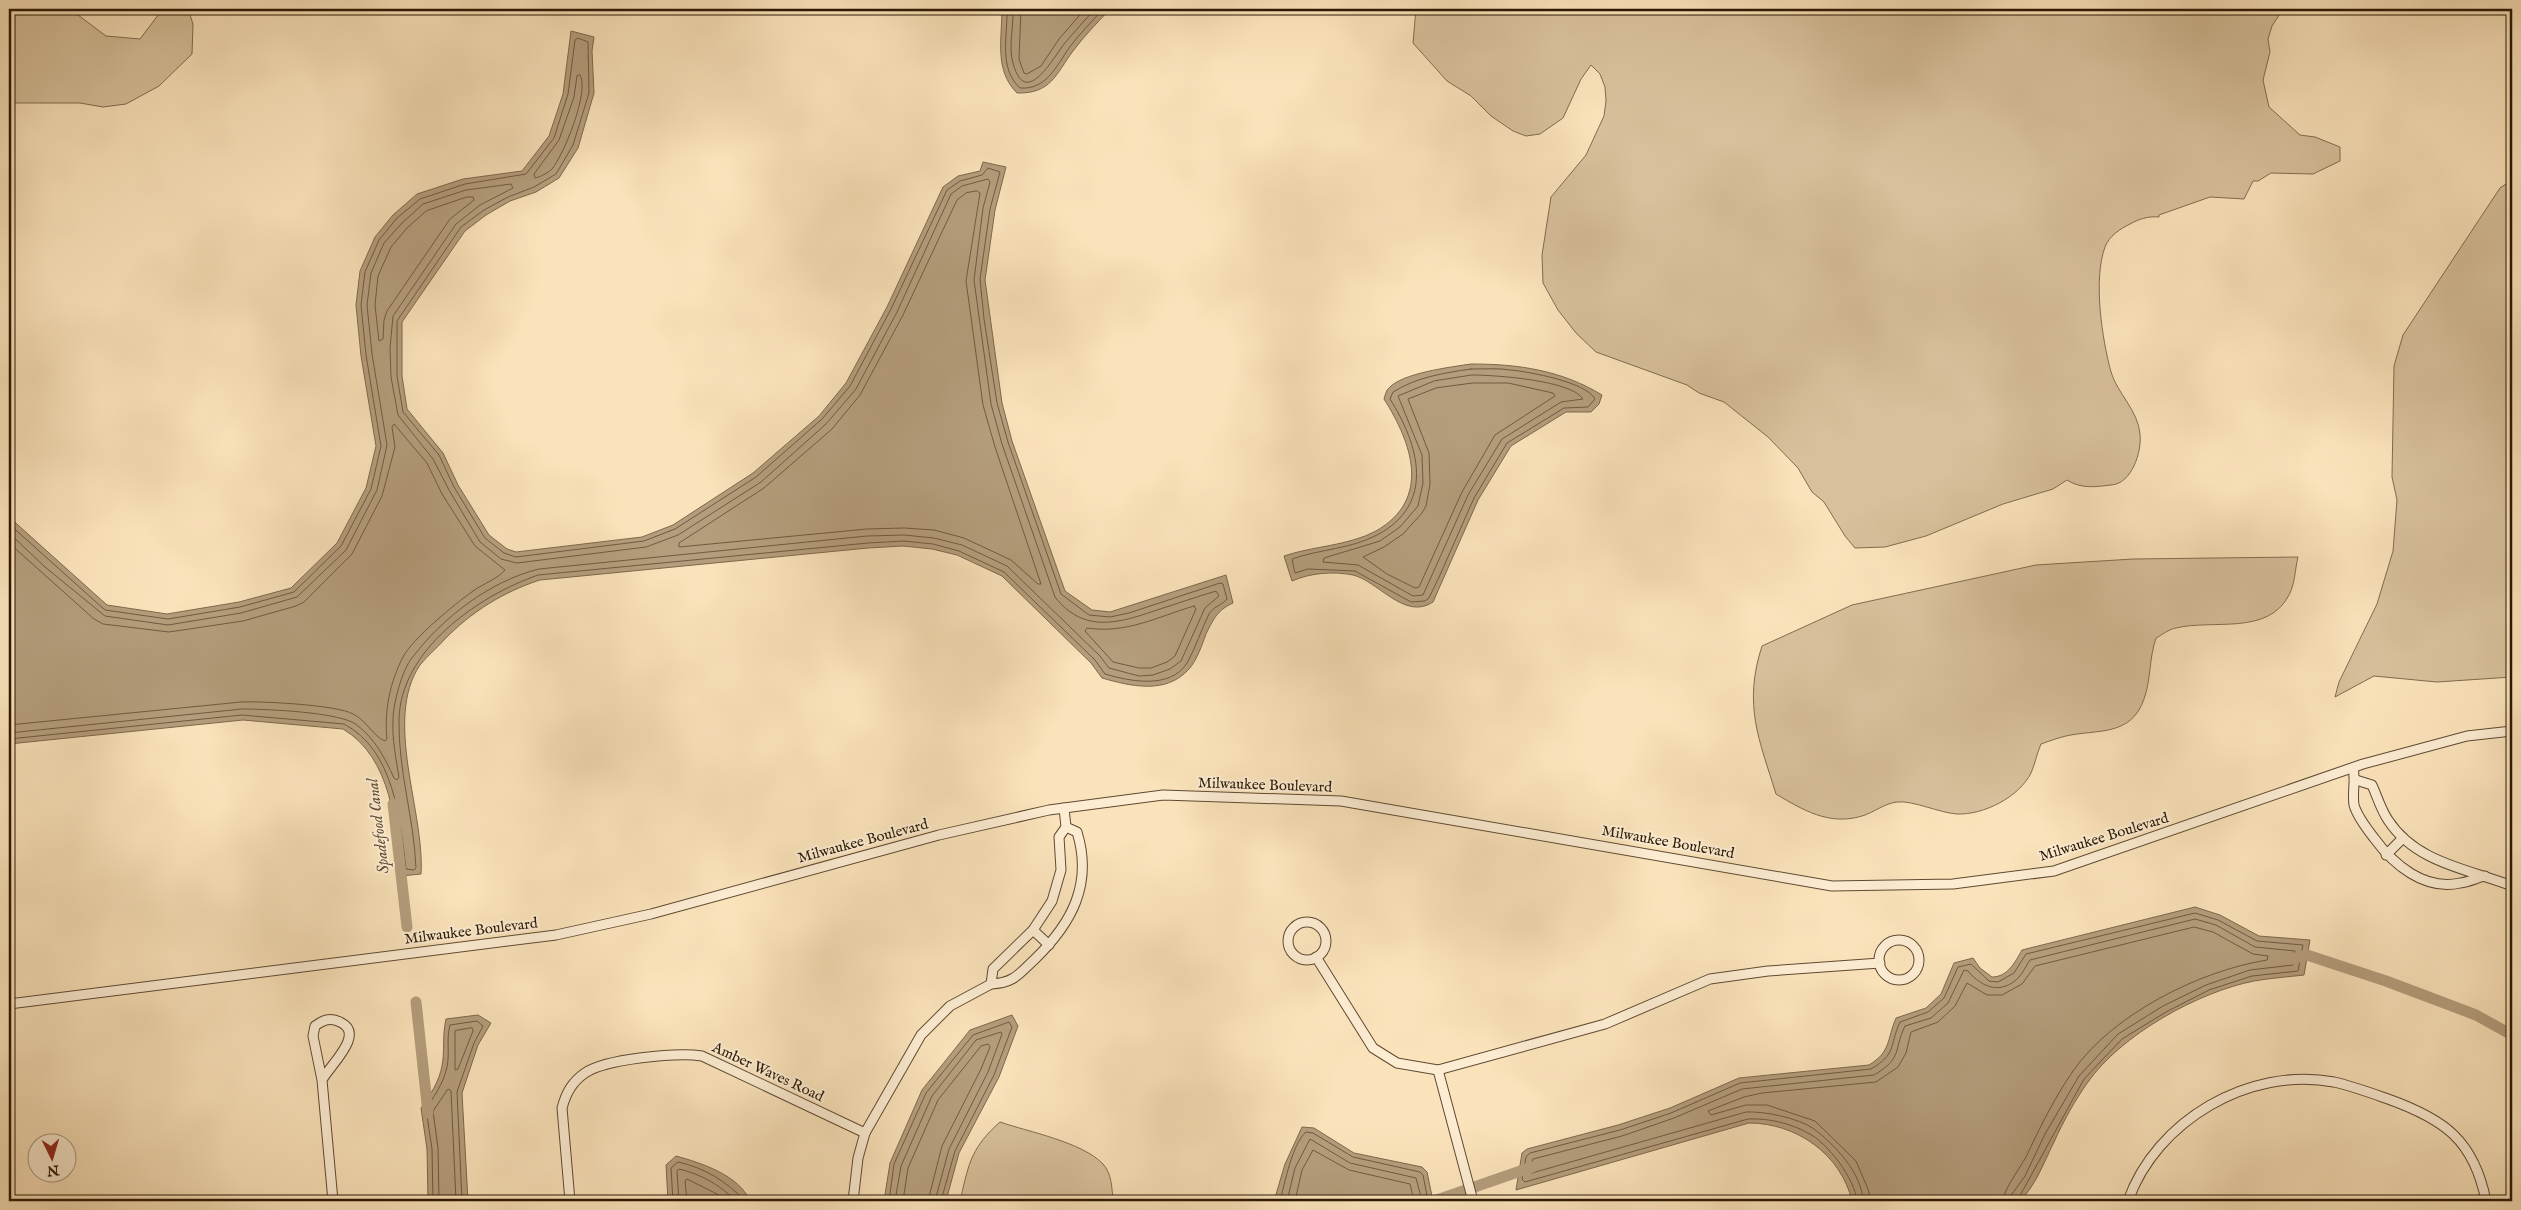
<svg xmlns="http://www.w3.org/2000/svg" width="2521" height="1210" viewBox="0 0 2521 1210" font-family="'IM FELL English',serif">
  <rect width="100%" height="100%" fill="#fae2ba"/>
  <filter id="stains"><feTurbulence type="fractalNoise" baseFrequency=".004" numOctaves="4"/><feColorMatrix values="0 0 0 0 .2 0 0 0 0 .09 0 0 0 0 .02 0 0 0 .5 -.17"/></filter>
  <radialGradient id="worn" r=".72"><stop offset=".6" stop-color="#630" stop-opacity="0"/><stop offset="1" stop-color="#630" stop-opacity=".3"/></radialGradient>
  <g fill="#d7c09b" stroke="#816c4f">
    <path d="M9,9H70L106,36L140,39L162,10L188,9L193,24L192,54L159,86L126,104L103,107L80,103H9Z"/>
    <path d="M1416,9H2283L2272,26L2268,39L2270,52L2263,80L2269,107L2300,135L2315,137L2340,147V161L2313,174L2271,173L2258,181H2253L2244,199L2210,197L2159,215V217C2148,216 2139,219 2130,224C2120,229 2109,236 2105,247C2093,279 2102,339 2111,372C2117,393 2138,410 2140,434C2142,451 2132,484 2111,485C2095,487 2081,489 2067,480L2053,489L2003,504L1926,536L1885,547L1855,548L1845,536L1824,502L1812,492L1798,468L1768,437L1724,402L1699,393L1687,385L1596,352L1576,333L1558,310L1543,283L1542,255L1551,197L1586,155L1604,116L1606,101L1605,87L1600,74L1591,65L1581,79L1563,118L1540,134L1526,136L1513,131L1491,116L1471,96L1447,81L1413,43Z"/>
    <path d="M2512,180V677L2437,682L2374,676L2335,697L2339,682L2377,604L2393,551L2397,500L2392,477L2394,366L2403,335L2500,188Z"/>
    <path d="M2298,557C2295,569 2295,584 2289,595C2268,636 2213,619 2176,628C2169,629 2162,635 2156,638C2149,658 2151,680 2144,699C2131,737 2097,729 2066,736C2058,738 2049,741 2041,744C2037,753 2035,764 2031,773C2019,797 1984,815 1957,814C1940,813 1912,800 1897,802C1885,803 1873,813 1862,816C1829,826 1803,810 1776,794C1759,739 1743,705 1762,646L1852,605L2036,565L2133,559Z"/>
    <path d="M1000,1122C1029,1132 1082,1142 1103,1164C1112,1174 1112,1189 1113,1201H968L961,1197C969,1162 972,1147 1000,1122Z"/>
  </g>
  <g fill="#b49d7c" stroke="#7d684c">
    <path d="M1002,9H1110C1098,22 1084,36 1073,51C1056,74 1051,94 1017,93C994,70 1002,39 1002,9Z"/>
    <path d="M571,31L594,37L592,51L594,93L578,148L559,178L536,192L510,201L486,215L465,231L402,322V376L407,409L443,453L458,485L489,535L507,549L516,552L642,537L673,525L753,473L819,416L846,383L887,307L943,187L958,176L980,171L983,162L1006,167L995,210L985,280L1002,403L1012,441L1065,591L1092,610L1110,612L1226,575L1233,603C1217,610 1213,620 1206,634C1202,645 1197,660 1189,669C1166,695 1130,686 1102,678L1091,663L1002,576L957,555L932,549L903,546L868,548L540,580C503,592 471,612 444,640C437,648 427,656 420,665C383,720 425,812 421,874L401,876C396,826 392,758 343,729L243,720L9,744V517L107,605L167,614L239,602L291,588L337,543L366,488L376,446L361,356L356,305L360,271L375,237L393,215L417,194L463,179L522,171L549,136L563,94Z"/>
    <path d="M1471,364C1518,364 1561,370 1602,395L1599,404L1591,412H1566L1511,446L1478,500L1433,602C1405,621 1378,581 1353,575C1333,571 1310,573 1292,581L1284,556C1313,546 1348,546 1376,531C1432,499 1412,443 1384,399C1385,396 1386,390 1389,388C1402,373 1451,367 1471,364Z"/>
    <path d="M2195,907L2220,915L2259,936L2310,940L2304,975C2287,977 2271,978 2254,981C2198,992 2121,1035 2088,1082C2075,1100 2063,1122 2054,1142C2044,1162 2036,1185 2020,1201H1852C1841,1154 1796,1123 1749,1123L1516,1190L1522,1153L1527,1149L1618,1125L1670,1108L1739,1078L1869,1065C1891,1052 1887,1039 1896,1018L1926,1008L1941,994L1954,963L1973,958L1980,968L1992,977C2008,977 2015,962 2022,950Z"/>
    <path d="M478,1015L491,1023L478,1045L462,1093L468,1201H428L427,1149L421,1108C430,1095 439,1082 442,1066C445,1051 442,1037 446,1019Z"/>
    <path d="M1012,1015L1018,1026L999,1077L959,1153L946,1201H884L890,1163L922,1090L970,1030Z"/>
    <path d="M1302,1127L1314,1128L1354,1153L1422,1167L1427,1172L1433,1201H1274L1285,1164Z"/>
    <path d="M676,1156C701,1163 739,1175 750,1201H668L666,1165Z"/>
  </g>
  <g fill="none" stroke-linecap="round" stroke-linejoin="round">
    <g stroke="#705a40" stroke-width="1">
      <path d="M1007,9C1008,35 998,68 1020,88C1046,90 1056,67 1069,48C1079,34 1092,22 1103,9"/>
      <path d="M1013,9C1014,25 1008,47 1013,63C1025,109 1052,60 1064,44C1074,32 1085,20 1095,9"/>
      <path d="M1021,9L1019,59L1024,73L1027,74L1041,66L1059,39L1085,9"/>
      <path d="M580,75C590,91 564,154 552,169C548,173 540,177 535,178L534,174L559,140L574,97L577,76Z"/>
      <path d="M977,191L980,193L966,281L983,405L995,447L1041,584H1038L1011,560L964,538L934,530L904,528L867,529L679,547V543L764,488L832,429L860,395L903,315L957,200L966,193Z"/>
      <path d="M467,197H473L474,200L450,219L387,311L384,320L383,339L379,341L375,305L378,276L391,247L407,228L426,211Z"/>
      <path d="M1471,369C1484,369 1498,368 1511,370C1530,372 1586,382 1595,399L1588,407L1564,408L1507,443L1474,498L1440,575L1429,598L1425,601L1411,602L1355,571L1308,569L1295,573L1292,559C1320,549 1351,549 1377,535C1436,504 1419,445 1390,399L1393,392C1417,377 1444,373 1471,369Z"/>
      <path d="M1472,375C1494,375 1571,380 1583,399L1561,402L1502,439L1468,495L1423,595L1413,596L1358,565L1323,562L1324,558L1380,541L1400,527L1418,506L1423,483L1422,455L1398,396L1434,381Z"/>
      <path d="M1473,383H1508L1553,393L1555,396L1495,435L1462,492L1419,587L1415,588L1387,574L1363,557L1384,547L1403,534L1422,513L1426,506L1430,484L1429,453L1408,399L1436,388Z"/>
      <path d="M9,524L105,610L168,619L240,607L294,592L341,546L371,489L381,446L366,355L361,305L365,272L379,240L397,218L420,199L465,184L526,174L554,138L568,94L575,40L578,38L588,42L589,93L573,145L556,174L534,187L508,197L484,210L461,227L397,321V376L403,412L439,455L454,487L485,538L504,553L516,557L644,541L675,529L756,477L822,419L850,386L891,309L947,190L960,181L982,175L988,168L1000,172L990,209L980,279L984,319L997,403L1008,442L1061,594L1089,615L1110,617L1129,613L1220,583L1223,584L1227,599C1222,605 1213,607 1209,614C1201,630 1196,647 1187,663C1170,690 1129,681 1105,674L1095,660L1004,572L959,551L933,544L904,541L868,543L538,575C478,596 400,650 399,720C398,770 414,818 416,868L414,870L406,869C400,819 394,750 344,724L242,715L9,739"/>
      <path d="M9,533L45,567L105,616L168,625L241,613L297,597L346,550L377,490L387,445L372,354L367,305L371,273L384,243L402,223L423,204L466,190L511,184L513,188L480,205L456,224L393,316L390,348L391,377L398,415L433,459L449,490L480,542L501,559L517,563L646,547L678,535L761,482L826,424L856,389L897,312L951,194L962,186L988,179L990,182L983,208L974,280L991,404L1002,444L1055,597C1084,634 1119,623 1157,610C1176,604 1196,597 1216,591L1219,596L1205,608L1181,661L1170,669L1153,675L1139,676L1109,668L1100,656L1007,566L962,545L934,538L904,535L867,536L539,569C490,581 442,618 412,658C402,670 393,704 393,720C392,739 396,759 399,777L397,780L394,778C385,758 375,739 357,725C341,712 265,709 242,709L9,733"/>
      <path d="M9,543L94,619L103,624L169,632L243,621L296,606L304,602L352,554L382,496L395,447L392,427L394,424L427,463L442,494L475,546L505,570C497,579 483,584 473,591C455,604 413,638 403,657C390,682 384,711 387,739L385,741C373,736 366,720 353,714C338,705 261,701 241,702L9,725"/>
      <path d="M1194,606L1196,609L1175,656L1167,662L1151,668H1139L1113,662L1085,631L1087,628C1126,634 1157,617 1194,606Z"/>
      <path d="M472,1028L473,1031L458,1069L455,1070V1031Z"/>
      <path d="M433,1201L432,1149L426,1109C435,1095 443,1084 447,1067C450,1053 446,1039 450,1025L477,1021L483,1026L474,1043L457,1092L462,1201"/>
      <path d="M439,1201L438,1148L433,1111L448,1089L451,1091L456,1201"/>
      <path d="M673,1201L671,1168L678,1162C705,1168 726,1181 745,1201"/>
      <path d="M679,1201L677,1171L679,1169C701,1174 720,1185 736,1201"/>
      <path d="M687,1201L685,1181L687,1179L719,1195L726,1201"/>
      <path d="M889,1201L894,1164L926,1093L973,1035L1009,1022L1012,1027L994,1075L955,1151L941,1201"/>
      <path d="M895,1201L901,1166L932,1096L976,1040L1001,1032L1002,1034L988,1072L949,1149L935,1201"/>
      <path d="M903,1201L908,1168L938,1100L981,1046L988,1044L990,1047L981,1069L942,1146L928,1201"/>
      <path d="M1280,1201C1285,1183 1292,1144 1306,1132L1313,1133L1353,1157L1420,1172L1423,1175L1428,1201"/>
      <path d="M1287,1201L1295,1168L1310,1139L1350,1163L1416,1178L1422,1201"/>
      <path d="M1295,1201L1302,1170L1313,1150L1349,1170L1410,1184L1414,1201"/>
      <path d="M1857,1201C1855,1179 1828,1143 1808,1133C1790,1123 1768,1118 1748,1119L1525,1182L1522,1179L1526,1157L1530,1153L1620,1130L1671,1113L1740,1083L1871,1069C1897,1054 1889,1046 1900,1022L1928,1012L1944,998L1958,967L1971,964L1989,981L1998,982L2014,973L2026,954L2195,913L2218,920L2257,941L2303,945L2298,971L2252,976L2209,990L2166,1012L2122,1039L2084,1079L2017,1201"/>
      <path d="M1863,1201C1862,1173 1835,1145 1814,1129C1799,1118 1764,1111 1746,1112L1532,1173L1529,1171L1533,1159L1622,1136L1674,1118L1742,1089L1874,1075C1903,1058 1893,1051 1905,1026L1931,1018L1948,1003L1964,970L1968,971C1982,988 2002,995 2019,977C2024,972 2026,965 2030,960L2195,919L2216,925L2255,947L2295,951L2293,965L2250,970L2206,985L2163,1006L2118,1034L2079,1076L2045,1134L2025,1176L2012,1194L2010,1201"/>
      <path d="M1871,1201L1868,1189L1856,1161L1815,1121L1767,1105H1746L1711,1115L1708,1111L1744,1097L1762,1093L1876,1082L1898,1067L1906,1053L1911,1032L1938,1022L1955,1006L1967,983L1987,995H2002L2022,984L2035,966L2194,927L2213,932L2253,954L2268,956L2267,960C2199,971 2113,1014 2073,1071C2055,1097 2040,1127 2027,1155C2021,1167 2003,1190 2003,1201"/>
    </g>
    <g stroke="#b49d7c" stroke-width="11">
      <path d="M393,804L407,927"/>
      <path d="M2292,959L2307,955L2386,981L2476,1015L2512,1035"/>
      <path d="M416,1002L428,1113"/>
      <path d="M1434,1201L1532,1167"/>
    </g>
    <g stroke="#5f4a31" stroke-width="11">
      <g id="street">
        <path d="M2353,768C2356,781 2352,792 2354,805C2357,816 2367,829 2374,838C2393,864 2424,891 2460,883C2468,882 2477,878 2485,876"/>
        <path d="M2356,780L2372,785C2377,796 2381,810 2388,820C2416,863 2468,869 2512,886"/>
        <path d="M1064,808L1066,827L1059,837L1061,870L1052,901L1033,930L993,969L991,984C1014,983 1019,974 1035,959C1072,923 1093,884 1077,832L1066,827"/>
        <path d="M2386,855L2403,838"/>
        <circle cx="1307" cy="941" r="19"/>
        <path d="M1033,930L1049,945"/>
        <circle cx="1899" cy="960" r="20"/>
        <path d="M1316,957L1373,1048L1397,1063L1438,1070L1605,1024L1710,979L1768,971L1880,963"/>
        <path d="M9,1004L556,935L651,914L939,835L1049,810L1163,795L1341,801L1832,886L1953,884L2054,871L2363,764L2467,736L2512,731"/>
        <path d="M1438,1070L1473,1201"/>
        <path d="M322,1080C330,1065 366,1034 340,1022C330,1017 323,1020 315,1026L313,1036L322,1080L333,1201"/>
        <path d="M570,1201L562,1108C566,1093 572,1082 585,1073C605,1059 677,1052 702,1056L865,1133"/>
        <path d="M853,1201L858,1158L865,1133L921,1035L950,1006L991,984"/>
        <path d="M2128,1201C2156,1121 2249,1066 2334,1082C2352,1086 2371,1093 2388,1099C2444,1119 2474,1140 2486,1201"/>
      </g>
    </g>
    <use href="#street" stroke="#fcecd2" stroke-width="9"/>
  </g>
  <g text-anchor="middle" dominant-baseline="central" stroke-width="4" stroke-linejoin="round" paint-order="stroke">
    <g font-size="15" fill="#2b1803" stroke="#fcecd2">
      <text transform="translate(1265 785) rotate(2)">Milwaukee Boulevard</text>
      <text transform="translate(2104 837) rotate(-17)">Milwaukee Boulevard</text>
      <text transform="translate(863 841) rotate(-15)">Milwaukee Boulevard</text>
      <text transform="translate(1668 842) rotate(10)">Milwaukee Boulevard</text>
      <text transform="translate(471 931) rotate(-7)">Milwaukee Boulevard</text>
      <text transform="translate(768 1072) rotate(25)">Amber Waves Road</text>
    </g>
    <g font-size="16" font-style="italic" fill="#624d33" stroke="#fcecd2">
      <text transform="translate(379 826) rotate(-97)">Spadefood Canal</text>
    </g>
  </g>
  <rect width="2521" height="1210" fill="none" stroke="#fae2ba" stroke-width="30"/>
  <rect x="10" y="10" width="2501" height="1190" fill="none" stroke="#2b1803" stroke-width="2.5"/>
  <rect x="15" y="15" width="2491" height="1180" fill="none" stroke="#2b1803"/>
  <g transform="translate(52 1158) rotate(175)"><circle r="24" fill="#fcecd2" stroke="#a8977f"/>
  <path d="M0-4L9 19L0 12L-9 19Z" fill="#8f2418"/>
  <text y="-8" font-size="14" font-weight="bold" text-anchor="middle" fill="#2b1803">N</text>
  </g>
  <rect width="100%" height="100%" filter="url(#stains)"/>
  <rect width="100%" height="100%" fill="url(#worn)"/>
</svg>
